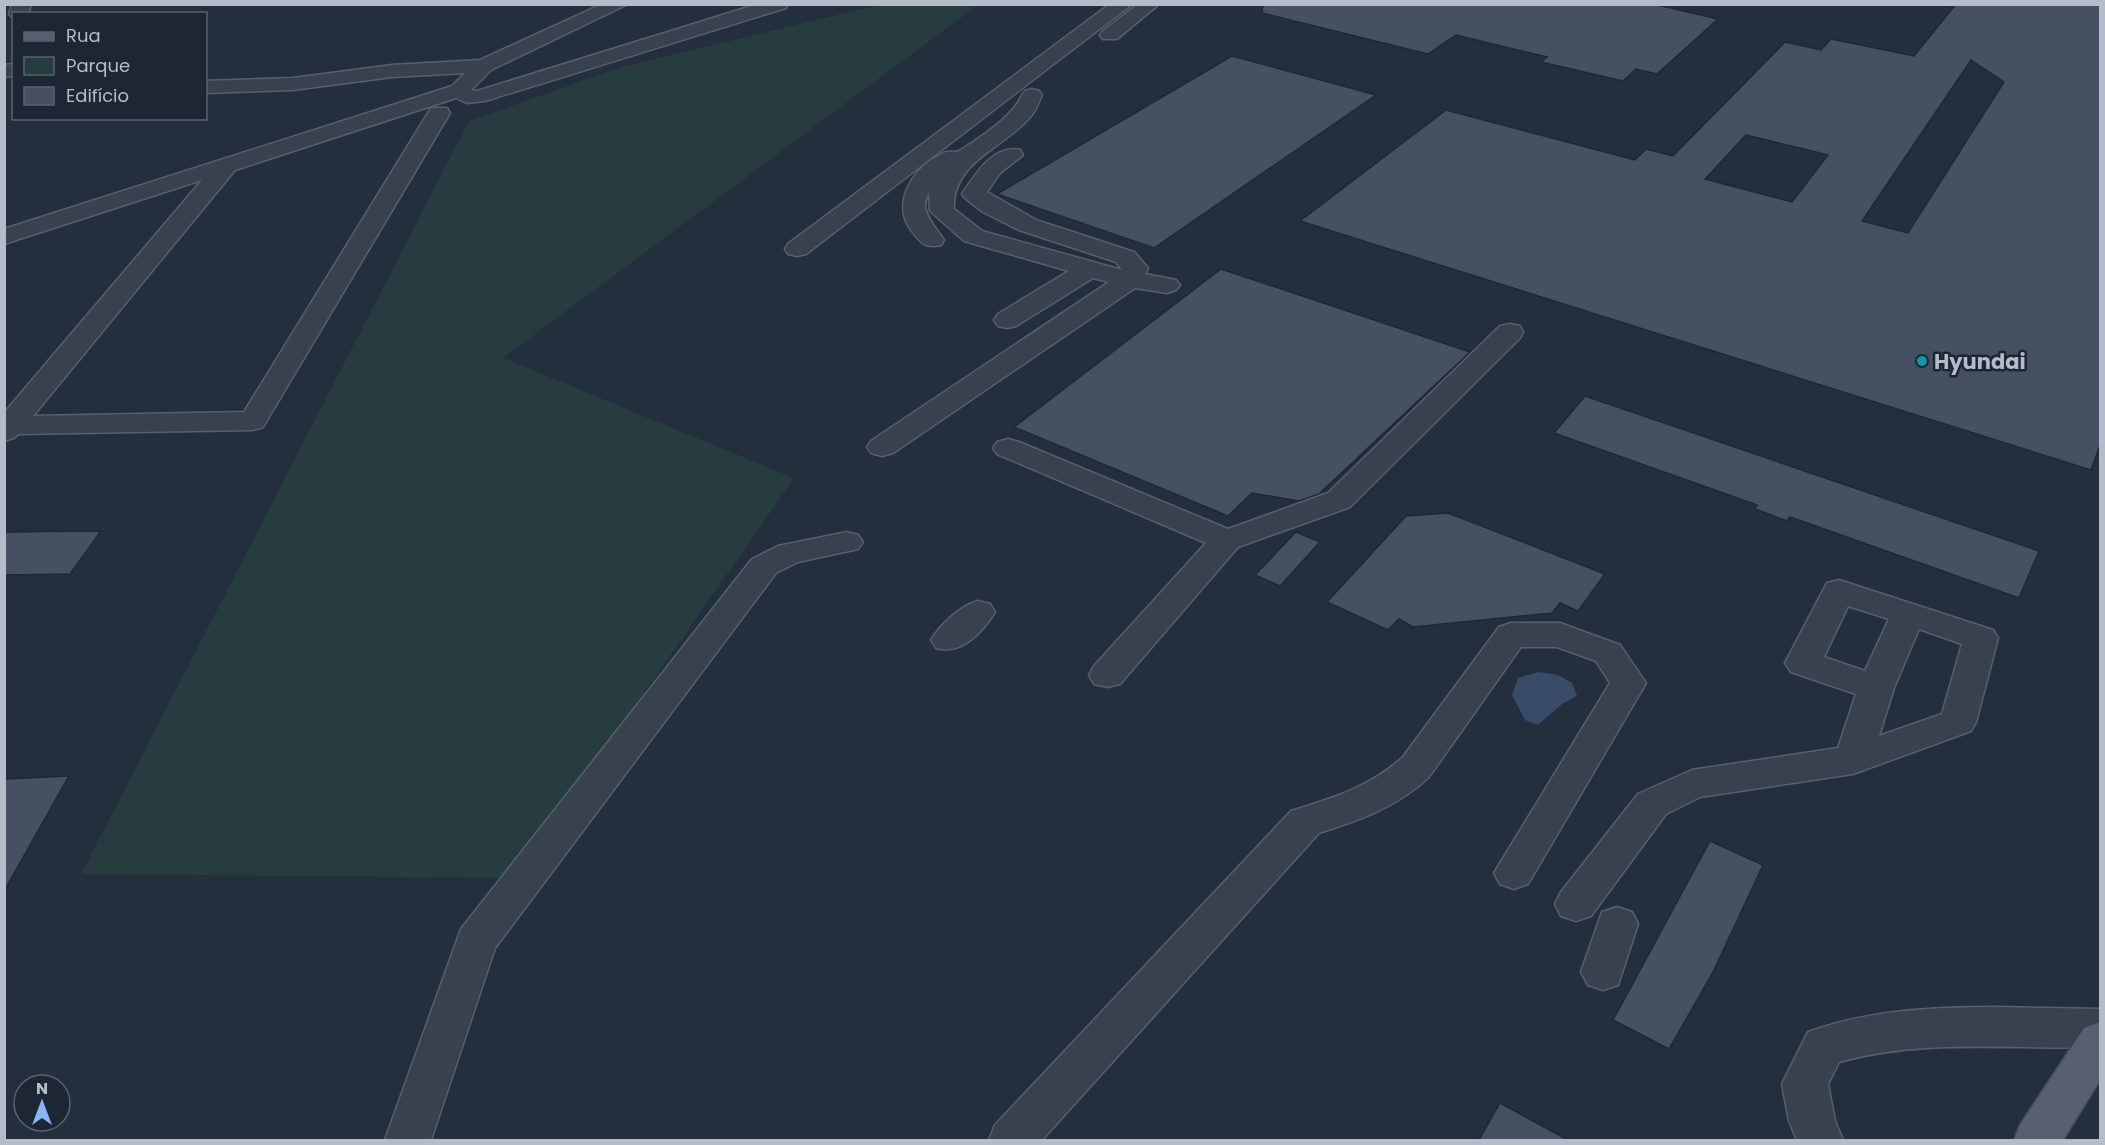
<svg xmlns="http://www.w3.org/2000/svg" width="2105" height="1145" viewBox="0 0 2105 1145" font-family="Poppins,sans-serif">
  <rect width="100%" height="100%" fill="#242f3e"/>
  <path fill="#263c3f" d="M879,5H978L503,358L794,478L515,878L81,874L469,121L621,67Z"/>
  <path fill="#394c67" d="M1538,672L1558,675L1572,683L1577,696L1562,704L1538,725L1525,720L1512,695L1518,678Z"/>
  <g fill="#455162" stroke="#1f2835" stroke-width="1.5" fill-rule="evenodd">
    <path d="M1263,4H1653L1718,19L1657,74L1636,69L1623,81L1541,62L1547,57L1456,35L1428,54L1262,13Z"/>
    <path d="M1956,4H2100V445L2091,470L1300,221L1446,110L1635,160L1646,149L1673,156L1785,42L1821,50L1831,39L1914,56ZM1971,60L2004,82L1908,233L1862,221ZM1746,135L1828,155L1792,202L1705,179Z"/>
    <path d="M1232,56L1376,95L1154,248L997,194Z"/>
    <path d="M1221,269L1470,352L1319,494L1299,501L1252,493L1228,516L1014,427Z"/>
    <path d="M1585,396L2039,551L2019,598L1790,517L1787,521L1755,509L1757,505L1554,433Z"/>
    <path d="M1448,513L1605,574L1578,611L1560,603L1552,613L1413,627L1399,619L1388,630L1327,602L1406,516Z"/>
    <path d="M101,531L70,574L4,575V532Z"/>
    <path d="M1296,532L1320,542L1280,586L1255,575Z"/>
    <path d="M69,776L4,891V779Z"/>
    <path d="M1710,841L1763,865L1713,972L1669,1049L1613,1020Z"/>
    <path d="M1500,1103L1568,1140H1479Z"/>
  </g>
  <g fill="none" stroke-linecap="round" stroke-linejoin="round">
    <g stroke="#565f6c" stroke-width="3">
      <g id="minor">
        <path d="M12,4H31L28,14H14V19L9,14Z"/>
        <path d="M602,4H628L491,70L471,90L477,91L758,4H788L786,8L485,101L467,103L456,98L235,170L33,416L244,412L428,113L431,108H447L450,113L263,427L253,430L18,434L14,438L4,441V413L202,180L4,244V229L452,86L465,73L392,77L293,90L206,93V81L293,78L392,65L480,60Z"/>
        <path d="M1110,4H1132L806,254L797,256L788,254L785,249L788,244Z"/>
        <path d="M1138,4H1159L1117,39H1103L1100,35L1103,31Z"/>
        <path d="M14,64V76L4,77V65Z"/>
        <path d="M1032,89L1039,91L1042,95C1039,102 1036,110 1031,116C1006,147 951,162 954,209L982,231L1122,270L1116,262L1019,230L983,212L966,199L962,194C975,175 993,144 1020,150L1023,155L1000,173L987,192L1036,220L1134,252L1148,268L1145,274L1176,280L1180,285L1176,290L1167,293L1135,288L893,453L882,456L871,453L867,447L871,441L1109,282L1093,278L1016,326L1007,328L998,326L994,320L998,314L1069,271L964,241L930,211L929,192L937,182C914,206 929,218 944,240L941,245C925,249 920,242 911,230C890,202 915,165 944,153C951,150 956,154 961,150C979,138 998,126 1012,110C1018,105 1020,97 1025,91Z"/>
        <path d="M1510,324L1520,326L1523,332L1520,338L1350,507L1238,547L1120,684L1107,687L1094,684L1089,675L1094,666L1206,543L997,454L993,448L997,442L1008,439L1019,442L1228,529L1328,493L1500,326Z"/>
        <path d="M847,532L858,535L863,542L858,549L798,562L776,573L495,948L431,1140H385L461,929L752,559L778,546Z"/>
        <path d="M1839,580L1993,630L1998,638L1976,722L1971,731L1853,774L1700,797L1666,814L1591,916L1576,921L1561,916L1555,904L1561,892L1638,794L1692,770L1838,748L1856,694L1791,672L1785,663L1827,583ZM1848,606L1889,619L1865,671L1824,657ZM1919,629L1962,644L1942,714L1879,736L1894,688Z"/>
        <path d="M978,601L990,604L995,612C982,633 961,655 936,648L931,640C941,624 960,606 978,601Z"/>
        <path d="M1511,623H1560L1620,645L1646,683L1528,884L1514,889L1500,884L1494,873L1610,683L1596,661L1557,647H1521L1429,777C1397,807 1360,820 1319,833L1042,1140H989L995,1125L1291,811C1333,798 1370,787 1403,757L1499,627Z"/>
        <path d="M1617,907L1632,912L1638,924L1618,985L1603,990L1588,985L1581,972L1602,912Z"/>
        <path d="M1996,1007L2100,1009V1047C2013,1050 1925,1038 1839,1062L1828,1084L1835,1121L1843,1140H1797L1789,1121L1782,1084L1808,1032C1869,1010 1932,1007 1996,1007Z"/>
      </g>
    </g>
    <g stroke="#414a57" stroke-width="3">
      <path id="major" d="M2100,1022V1080L2063,1140H2014L2020,1125L2084,1028Z"/>
    </g>
    <use href="#minor" fill="#38414e" fill-rule="evenodd"/>
    <use href="#major" fill="#56606e" fill-rule="evenodd"/>
  </g>
  <circle fill="#0f9aa8" stroke="#1d2633" stroke-width="2" cx="1922" cy="361" r="6"/>
  <g text-anchor="middle" dominant-baseline="central" stroke-width="5" stroke-linejoin="round" paint-order="stroke">
    <g font-size="21" font-weight="bold" fill="#b4bcc9" stroke="#1d2633" text-anchor="start">
      <text x="1934" y="361">Hyundai</text>
    </g>
  </g>
  <rect width="2105" height="1145" fill="none" stroke="#b4bcc9" stroke-width="12"/>
  <rect x="12" y="12" width="195" height="108" fill="#1d2633" stroke="#59626f" stroke-width="1.5"/>
  <rect x="24" y="32" width="30" height="9" fill="#56606e" stroke="#59626f" stroke-width="1.5"/>
  <text x="66" y="42" font-size="18" fill="#b4bcc9">Rua</text>
  <rect x="24" y="57" width="30" height="18" fill="#263c3f" stroke="#59626f" stroke-width="1.5"/>
  <text x="66" y="72" font-size="18" fill="#b4bcc9">Parque</text>
  <rect x="24" y="87" width="30" height="18" fill="#455162" stroke="#59626f" stroke-width="1.5"/>
  <text x="66" y="102" font-size="18" fill="#b4bcc9">Edifício</text>
  <g transform="translate(42 1103)"><circle r="28" fill="#1d2633" stroke="#59626f" stroke-width="1.5"/>
  <path d="M0-4.5L10 22L0 15L-10 22Z" fill="#8ab4f8"/>
  <text y="-9" font-size="16" font-weight="bold" text-anchor="middle" fill="#b4bcc9">N</text>
  </g>
</svg>
